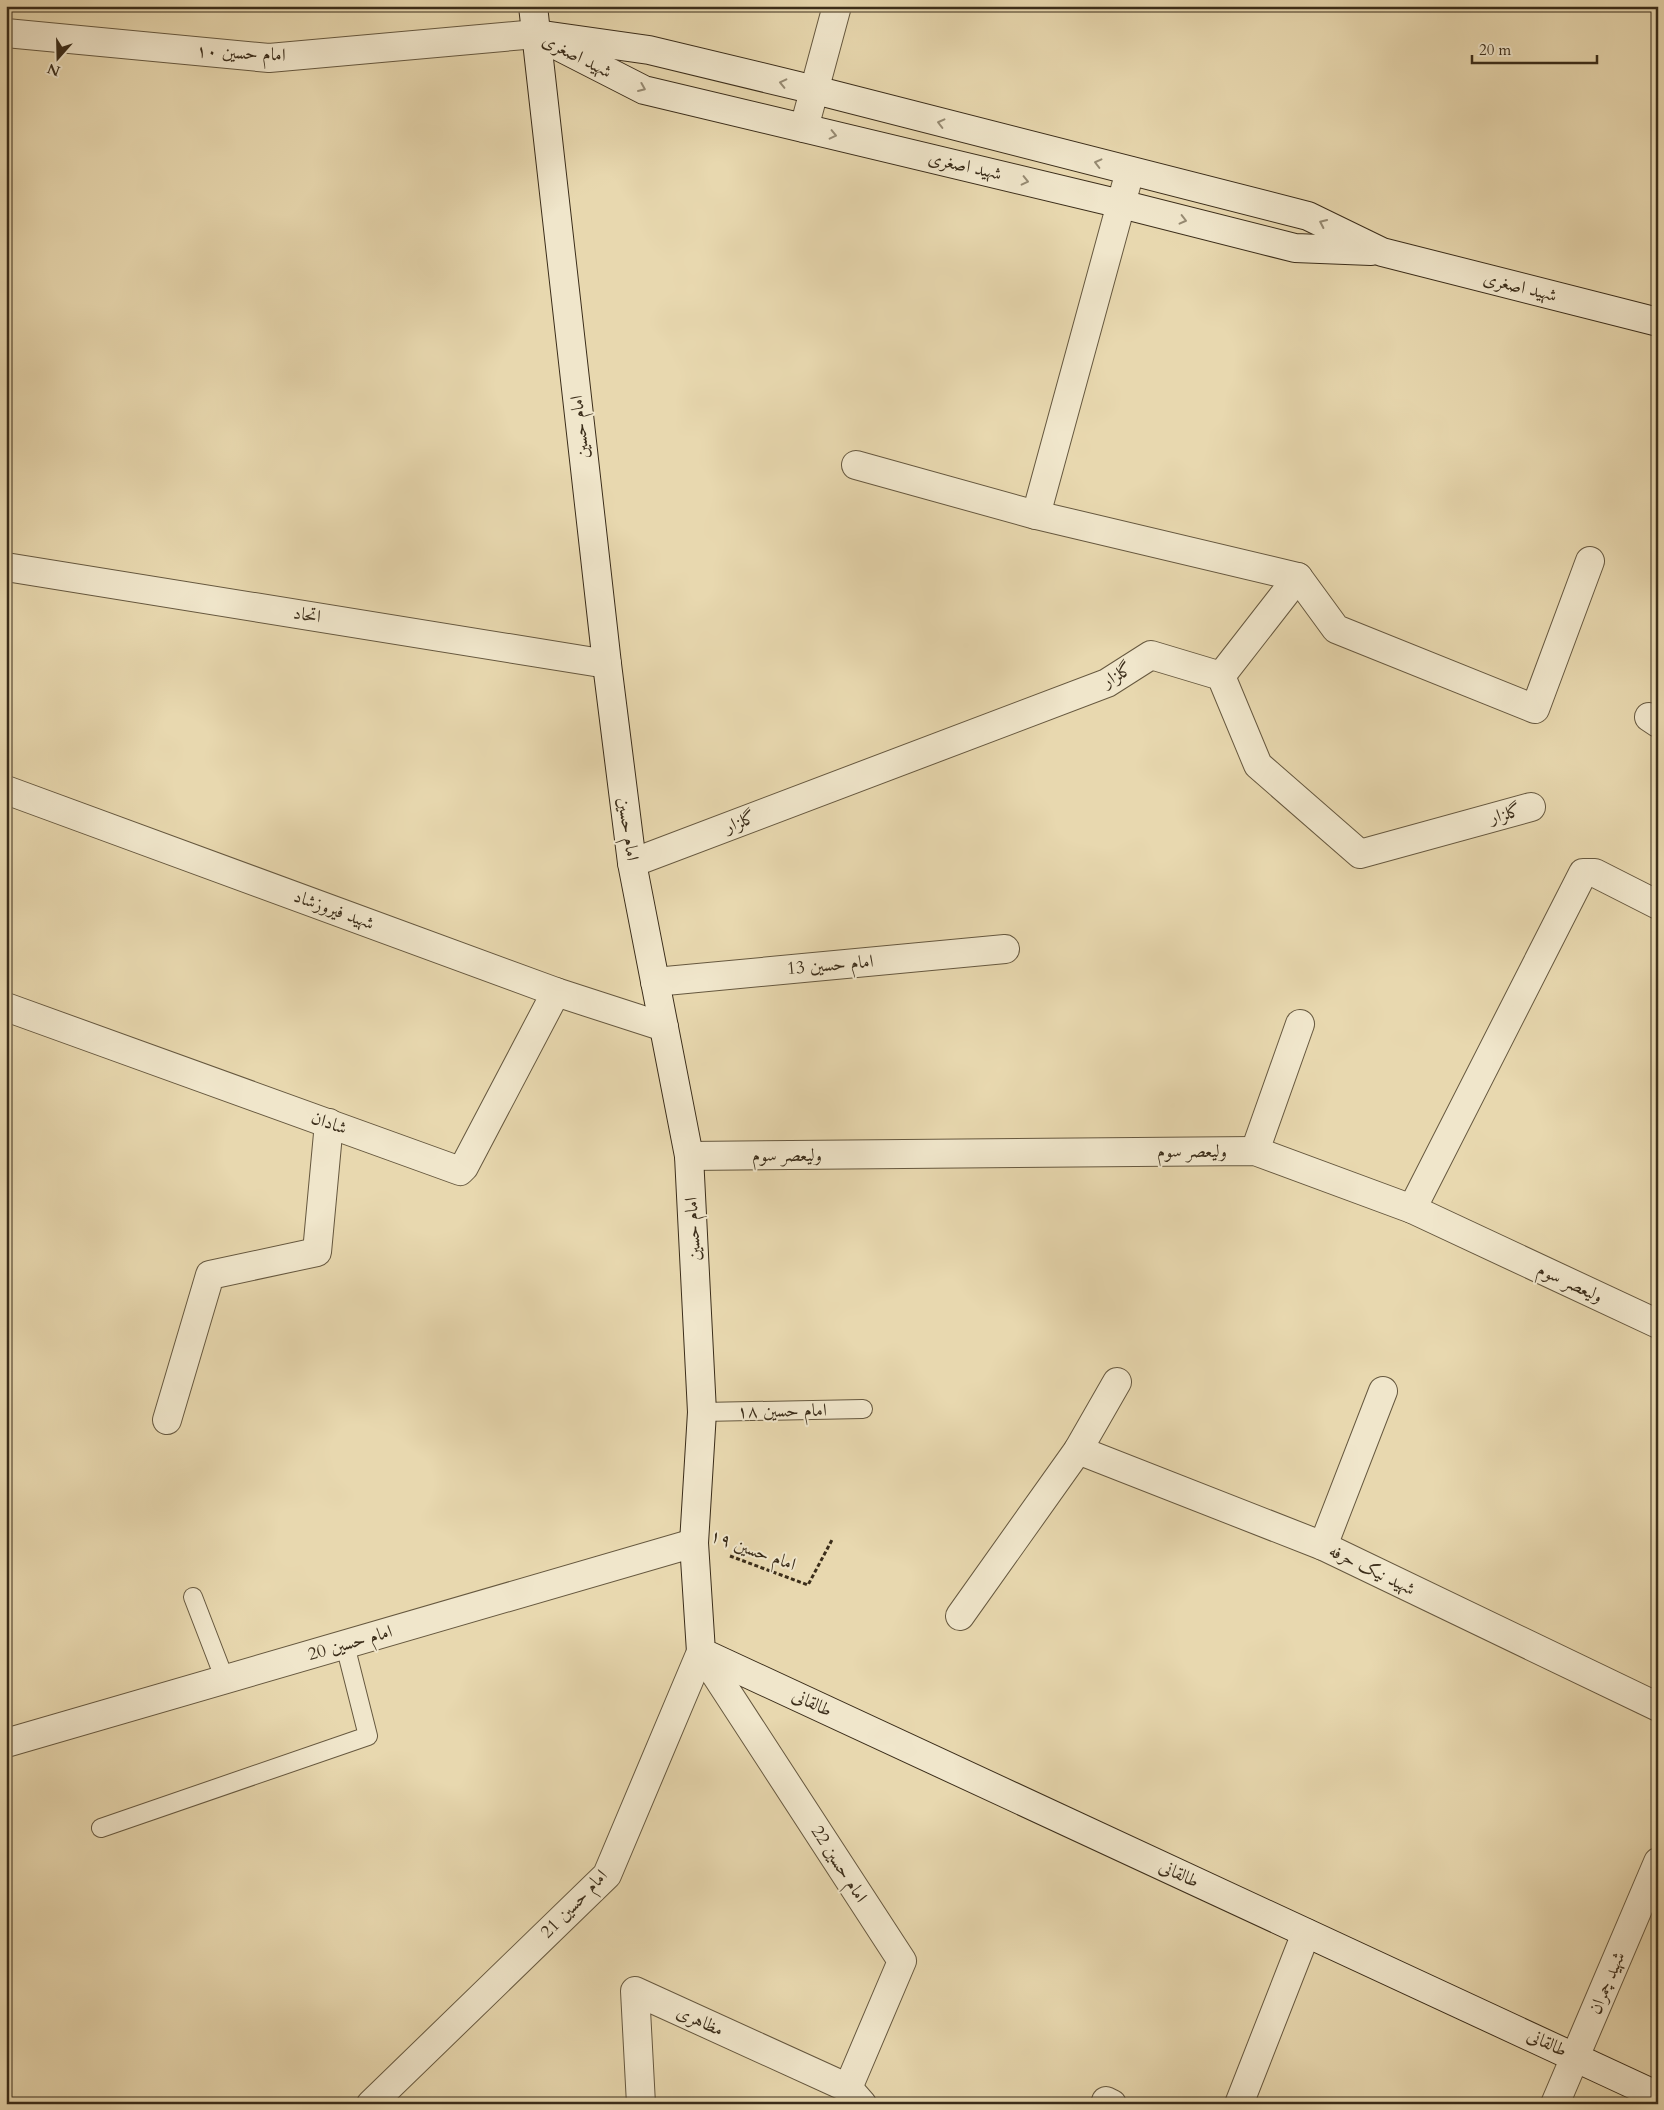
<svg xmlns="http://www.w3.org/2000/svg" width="1664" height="2110" viewBox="0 0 1664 2110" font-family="Cardo,Amiri,serif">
  <rect width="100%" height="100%" fill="#e8d8af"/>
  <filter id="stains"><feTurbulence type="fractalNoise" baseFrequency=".004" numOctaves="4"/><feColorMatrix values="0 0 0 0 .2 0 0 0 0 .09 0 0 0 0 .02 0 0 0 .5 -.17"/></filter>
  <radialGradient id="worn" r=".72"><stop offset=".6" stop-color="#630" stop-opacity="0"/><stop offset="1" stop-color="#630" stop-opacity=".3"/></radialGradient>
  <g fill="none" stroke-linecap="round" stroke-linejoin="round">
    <g stroke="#66583f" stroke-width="20">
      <g id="lane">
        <path d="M702,1412L863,1409"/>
        <path d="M193,1597L225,1680"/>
        <path d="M101,1828L368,1736L345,1645"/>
      </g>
    </g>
    <g stroke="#66583f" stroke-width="30">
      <g id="street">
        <path d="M6,33L269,58L536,34"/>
        <path d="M804,128L837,6"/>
        <path d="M856,465L1036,515L1298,577L1336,629L1535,709L1590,561"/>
        <path d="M1036,515L1130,171"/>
        <path d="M6,567L607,664"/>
        <path d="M1221,676L1298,577"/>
        <path d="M1649,717L1658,723"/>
        <path d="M6,790L556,992L664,1027"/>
        <path d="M632,863L1107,683L1151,655L1221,676L1258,765L1360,854L1531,807"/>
        <path d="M655,982L1005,949"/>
        <path d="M6,1007L460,1171L464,1167L556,992"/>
        <path d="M1255,1151L1300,1024"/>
        <path d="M689,1156L1255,1151L1412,1209L1658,1324"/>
        <path d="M1412,1209L1583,873H1595L1658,905"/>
        <path d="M167,1420L210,1275L317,1252L329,1123"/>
        <path d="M1078,1450L1323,1546L1658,1707"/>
        <path d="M1323,1546L1383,1391"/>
        <path d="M960,1616L1078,1450L1117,1382"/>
        <path d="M701,1652L902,1961L848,2088"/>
        <path d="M6,1743L694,1543"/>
        <path d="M1106,2101L1112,2104"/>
        <path d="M371,2104L607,1875L701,1652"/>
        <path d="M641,2104L635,1991L848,2088L862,2104"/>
        <path d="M1239,2104L1306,1933"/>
        <path d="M1555,2104L1658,1862"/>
      </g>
    </g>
    <g stroke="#3b2d1a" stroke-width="30">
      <g id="secondary">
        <path d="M533,6L607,664L632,863L689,1156L702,1412L694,1543L701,1652L1658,2096"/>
        <path d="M536,34L649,50L815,90L1308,216L1382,252L1658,322"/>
        <path d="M554,44L644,90L1121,204L1295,248L1371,251"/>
      </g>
    </g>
    <path stroke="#3b2d1a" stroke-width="3" stroke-dasharray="4 2.5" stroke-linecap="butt" d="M730,1556L808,1585L833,1538"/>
    <use href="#lane" stroke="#f0e6cb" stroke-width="18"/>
    <use href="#street" stroke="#f0e6cb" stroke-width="28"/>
    <use href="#secondary" stroke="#f0e6cb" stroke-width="28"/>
  </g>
  <defs><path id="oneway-chevron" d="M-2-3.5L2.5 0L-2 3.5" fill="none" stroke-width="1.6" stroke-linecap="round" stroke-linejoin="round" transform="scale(1.25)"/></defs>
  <g stroke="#968a72">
    <use href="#oneway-chevron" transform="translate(783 83) rotate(-167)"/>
    <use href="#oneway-chevron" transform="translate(642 88) rotate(23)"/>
    <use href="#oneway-chevron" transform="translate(941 123) rotate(-166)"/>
    <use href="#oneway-chevron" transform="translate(833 135) rotate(13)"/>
    <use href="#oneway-chevron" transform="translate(1098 163) rotate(-166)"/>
    <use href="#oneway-chevron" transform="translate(1025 181) rotate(13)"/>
    <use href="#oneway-chevron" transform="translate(1183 220) rotate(14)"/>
    <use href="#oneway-chevron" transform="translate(1323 223) rotate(-155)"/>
  </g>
  <g text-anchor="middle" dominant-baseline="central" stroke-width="4" stroke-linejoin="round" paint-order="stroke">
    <g font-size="18" fill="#3b2d1a" stroke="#f0e6cb">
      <text transform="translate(241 53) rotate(3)">امام حسین ۱۰</text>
      <text transform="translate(577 56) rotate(27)">شهید اصغری</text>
      <text transform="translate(965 166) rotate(13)">شهید اصغری</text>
      <text transform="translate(1520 287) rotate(14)">شهید اصغری</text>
      <text transform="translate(580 427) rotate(-96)">امام حسین</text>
      <text transform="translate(307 615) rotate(9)">اتحاد</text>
      <text transform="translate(1117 675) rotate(-30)">گلزار</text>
      <text transform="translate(1505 814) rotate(-15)">گلزار</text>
      <text transform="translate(740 822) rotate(-21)">گلزار</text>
      <text transform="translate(628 829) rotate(82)">امام حسین</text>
      <text transform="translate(334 910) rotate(20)">شهید فیروزشاد</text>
      <text transform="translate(830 965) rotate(-5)">امام حسین 13</text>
      <text transform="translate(329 1123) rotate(20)">شادان</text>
      <text x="1192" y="1151">ولیعصر سوم</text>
      <text x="787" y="1155">ولیعصر سوم</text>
      <text transform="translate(693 1229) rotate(-93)">امام حسین</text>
      <text transform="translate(1570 1283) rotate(25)">ولیعصر سوم</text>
      <text transform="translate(782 1411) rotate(-1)">امام حسین ۱۸</text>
      <text transform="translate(753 1550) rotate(20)">امام حسین ۱۹</text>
      <text transform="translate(1372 1570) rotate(26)">شهید نیک حرفه</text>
      <text transform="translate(350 1643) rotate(-16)">امام حسین 20</text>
      <text transform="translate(812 1703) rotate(25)">طالقانی</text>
      <text transform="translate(839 1864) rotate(57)">امام حسین 22</text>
      <text transform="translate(1179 1874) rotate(25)">طالقانی</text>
      <text transform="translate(574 1904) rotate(-46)">امام حسین 21</text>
      <text transform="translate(1607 1983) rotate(-67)">شهید چمران</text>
      <text transform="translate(700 2021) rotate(24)">مظاهری</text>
      <text transform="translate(1547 2043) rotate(25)">طالقانی</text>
    </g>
  </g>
  <rect width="1664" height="2110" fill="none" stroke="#e8d8af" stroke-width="25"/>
  <rect x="8" y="8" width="1649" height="2095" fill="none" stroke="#3b2d1a" stroke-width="2.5"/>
  <rect x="12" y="12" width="1639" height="2085" fill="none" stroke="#3b2d1a"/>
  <g transform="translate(58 58) rotate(200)" stroke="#f0e6cb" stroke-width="4" paint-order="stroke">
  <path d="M0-4L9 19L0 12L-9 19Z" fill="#3b2d1a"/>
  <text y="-8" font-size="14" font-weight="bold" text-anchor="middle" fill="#3b2d1a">N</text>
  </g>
  <path d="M1472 55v8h125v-8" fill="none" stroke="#3b2d1a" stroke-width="2.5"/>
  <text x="1479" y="55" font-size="15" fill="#3b2d1a" stroke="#f0e6cb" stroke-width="4" paint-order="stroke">20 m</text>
  <rect width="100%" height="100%" filter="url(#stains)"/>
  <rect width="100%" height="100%" fill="url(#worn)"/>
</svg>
